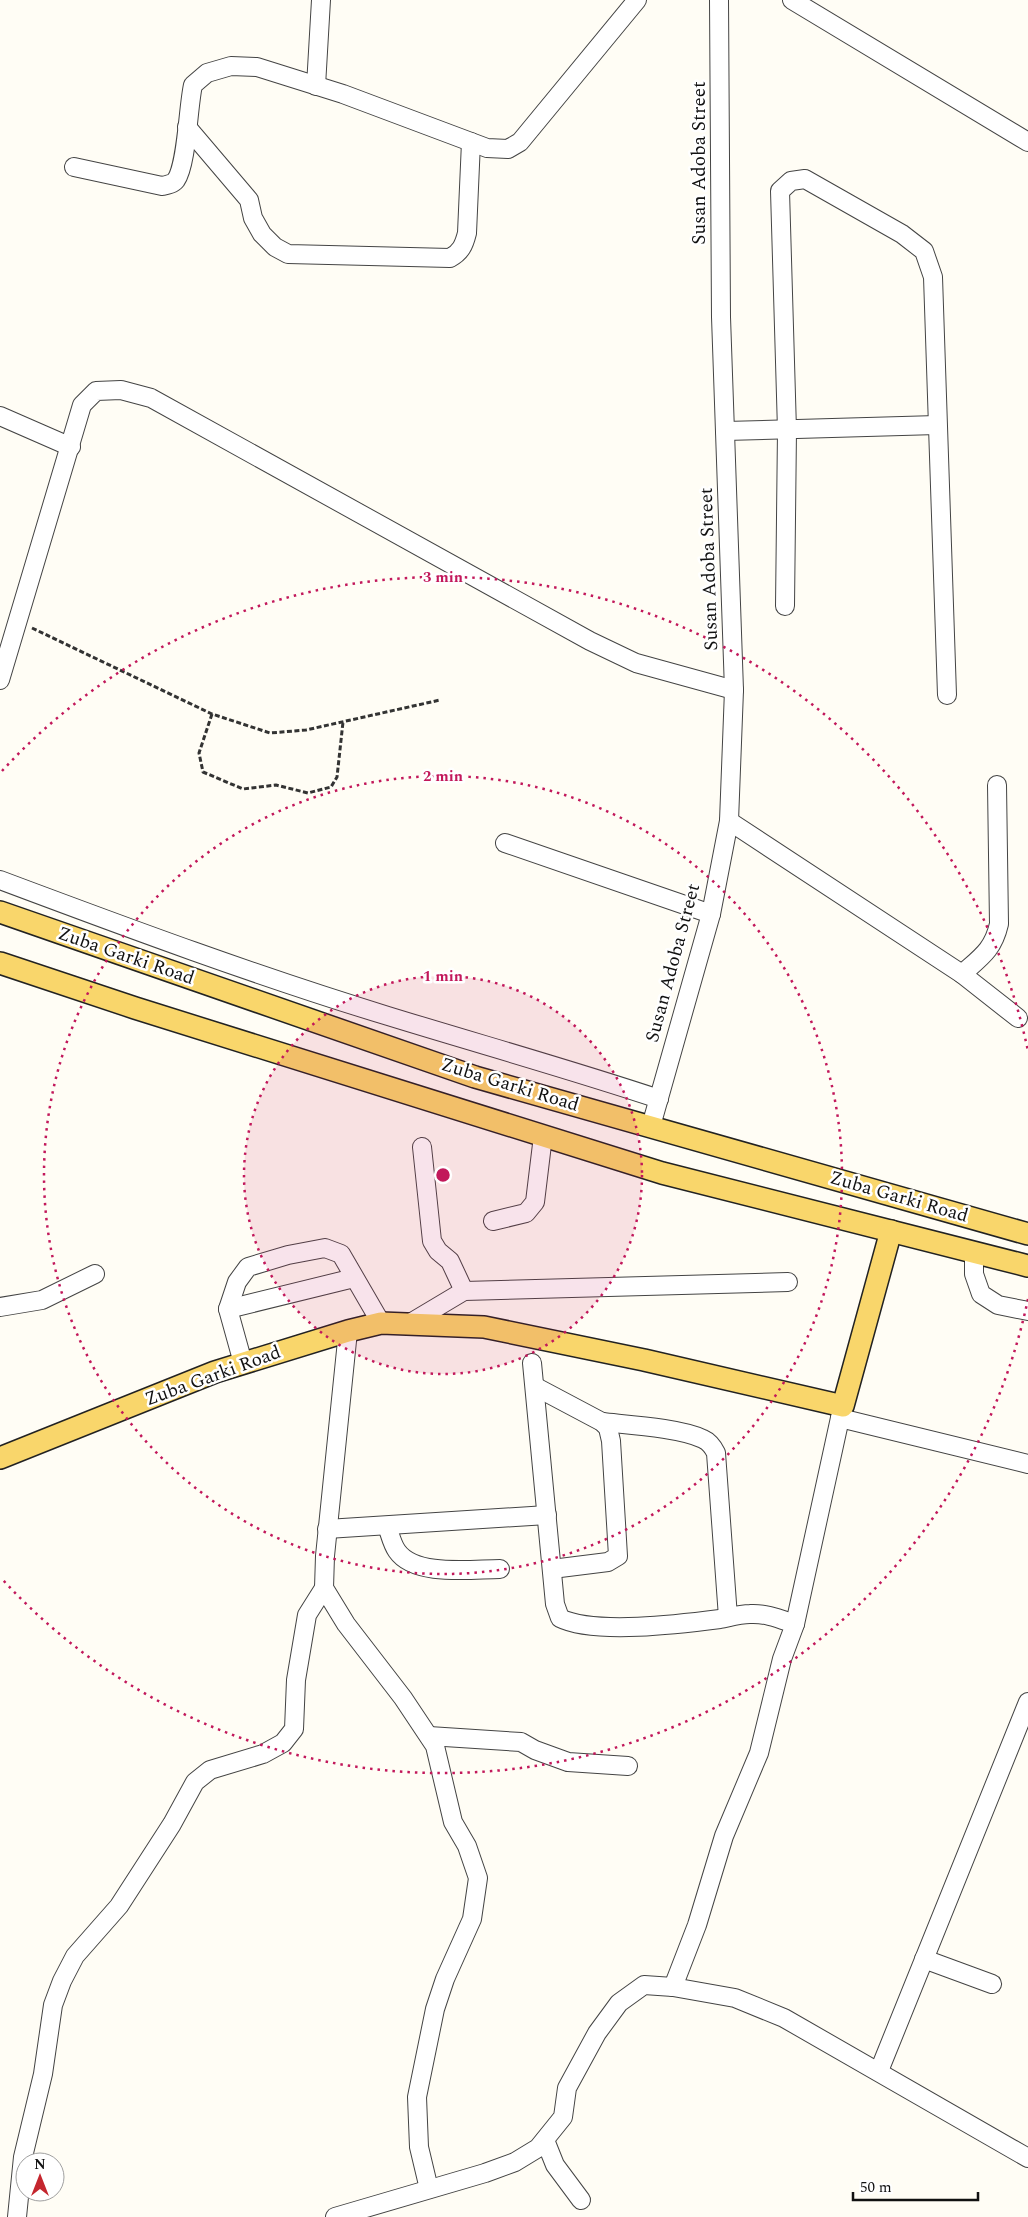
<svg xmlns="http://www.w3.org/2000/svg" width="1028" height="2217" viewBox="0 0 1028 2217" font-family="Spectral,serif">
  <rect width="100%" height="100%" fill="#fffdf5"/>
  <g fill="none" stroke-linecap="round" stroke-linejoin="round">
    <g stroke="#444" stroke-width="20">
      <g id="minor">
        <path d="M792,0L1028,142"/>
        <path d="M316,86L321,0"/>
        <path d="M187,127L249,200L253,218L262,234L275,247L288,254L450,258C461,252 464,245 467,233L471,142"/>
        <path d="M74,167L162,186C167,185 173,184 176,180C187,164 188,107 193,85L207,73L231,66L257,67L343,94L487,148L508,149L520,142L637,0"/>
        <path d="M0,416L71,447"/>
        <path d="M725,431L937,425"/>
        <path d="M785,606L787,430L780,191L791,181L805,179L902,234L924,251L933,277L947,695"/>
        <path d="M0,680L82,405L96,391L121,390L151,398L590,641L636,663L734,690"/>
        <path d="M729,821L962,974L1018,1018"/>
        <path d="M505,843L711,914"/>
        <path d="M0,880C128,928 257,976 388,1016C479,1044 569,1069 659,1099"/>
        <path d="M962,974C981,957 993,950 999,924L997,785"/>
        <path d="M651,1126L711,914L729,821L734,690L721,317L719,0"/>
        <path d="M422,1147L432,1241L438,1251L450,1261L464,1291"/>
        <path d="M493,1221L526,1213L535,1202L543,1136"/>
        <path d="M974,1252V1274L981,1294L998,1305L1028,1311"/>
        <path d="M0,1307L42,1300L95,1274"/>
        <path d="M228,1309L354,1278"/>
        <path d="M407,1325L464,1291L788,1282"/>
        <path d="M348,1331L325,1556L324,1588L346,1624L403,1698L435,1746L453,1822L467,1846L478,1878L472,1919L445,1979L435,2009L417,2097L419,2147L429,2189"/>
        <path d="M243,1363L228,1309L237,1282L248,1267L288,1255L325,1248L341,1254L381,1323"/>
        <path d="M532,1363L555,1604L560,1618C594,1635 681,1624 720,1619C730,1617 740,1614 750,1614C766,1613 780,1619 795,1624"/>
        <path d="M536,1387L602,1422L608,1428L611,1441L618,1556L608,1562L552,1569"/>
        <path d="M843,1407L840,1418L1028,1464"/>
        <path d="M602,1422C629,1425 680,1428 703,1439C710,1442 713,1447 716,1453L728,1617"/>
        <path d="M387,1526C390,1534 392,1544 397,1551C415,1577 471,1569 500,1569"/>
        <path d="M327,1529L547,1515"/>
        <path d="M429,1736L521,1742L535,1750L568,1762L628,1766"/>
        <path d="M924,1959L992,1984"/>
        <path d="M673,1987L697,1925L724,1836L759,1753L782,1659L795,1624L840,1418"/>
        <path d="M879,2071L1028,1702"/>
        <path d="M545,2140L555,2165L581,2200"/>
        <path d="M17,2217L23,2157L43,2074L53,2005L62,1981L75,1956L119,1906L172,1824L195,1782L210,1770L263,1754L283,1743L294,1729L296,1680L307,1615L324,1588"/>
        <path d="M335,2217L485,2173L515,2162L538,2148L563,2117L567,2088L597,2033L619,2003L644,1985L673,1987L735,1998L784,2018L1028,2158"/>
      </g>
    </g>
    <g stroke="#222" stroke-width="24">
      <g id="major">
        <path d="M0,912L475,1077L1028,1234"/>
        <path d="M0,963L135,1008L662,1173L1028,1266"/>
        <path d="M0,1458L215,1372L348,1331L381,1323L484,1327L644,1360L843,1406L891,1231"/>
      </g>
    </g>
    <g stroke="#333" stroke-width="3" stroke-dasharray="5 2.5" stroke-linecap="butt">
      <path d="M32,628L212,714L270,733L306,730L440,700"/>
      <path d="M212,714L199,753L203,772L243,789L276,785L308,793L331,787L337,777L343,722"/>
    </g>
    <use href="#minor" stroke="#fff" stroke-width="18"/>
    <use href="#major" stroke="#f9d66b" stroke-width="21"/>
  </g>
  <circle cx="443" cy="1175" r="199" fill="#c2185b" fill-opacity=".12"/>
  <g fill="none" stroke="#c2185b" stroke-width="2.5" stroke-dasharray="2.5 5">
    <circle cx="443" cy="1175" r="199"/>
    <circle cx="443" cy="1175" r="399"/>
    <path d="M1028 1299A598 598 0 0 1 2 1579M2 771A598 598 0 0 1 1028 1051"/>
  </g>
  <g text-anchor="middle" dominant-baseline="central" stroke-width="5" stroke-linejoin="round" paint-order="stroke">
    <g font-size="19" fill="#111" stroke="#fff">
      <text transform="translate(699 163) rotate(-90)">Susan Adoba Street</text>
      <text transform="translate(709 569) rotate(-92)">Susan Adoba Street</text>
      <text transform="translate(126 956) rotate(19)">Zuba Garki Road</text>
      <text transform="translate(673 963) rotate(-75)">Susan Adoba Street</text>
      <text transform="translate(510 1085) rotate(17)">Zuba Garki Road</text>
      <text transform="translate(899 1197) rotate(16)">Zuba Garki Road</text>
      <text transform="translate(213 1376) rotate(-20)">Zuba Garki Road</text>
    </g>
  </g>
  <circle cx="443" cy="1175" r="8" fill="#c2185b" stroke="#fff" stroke-width="2.5"/>
  <g font-size="15" text-anchor="middle" font-weight="bold" fill="#c2185b" stroke="#fff" stroke-width="5" stroke-linejoin="round" paint-order="stroke">
    <text x="443" y="582">3 min</text>
    <text x="443" y="781">2 min</text>
    <text x="443" y="981">1 min</text>
  </g>
  <g transform="translate(40 2177)"><circle r="24" fill="#ffffff" stroke="#a0a0a0"/>
  <path d="M0-4L9 19L0 12L-9 19Z" fill="#c4262e"/>
  <text y="-8" font-size="14" font-weight="bold" text-anchor="middle" fill="#111111">N</text>
  </g>
  <path d="M853 2192v8h125v-8" fill="none" stroke="#111111" stroke-width="2.5"/>
  <text x="860" y="2192" font-size="15" fill="#111111" stroke="#ffffff" stroke-width="4" paint-order="stroke">50 m</text>
</svg>
